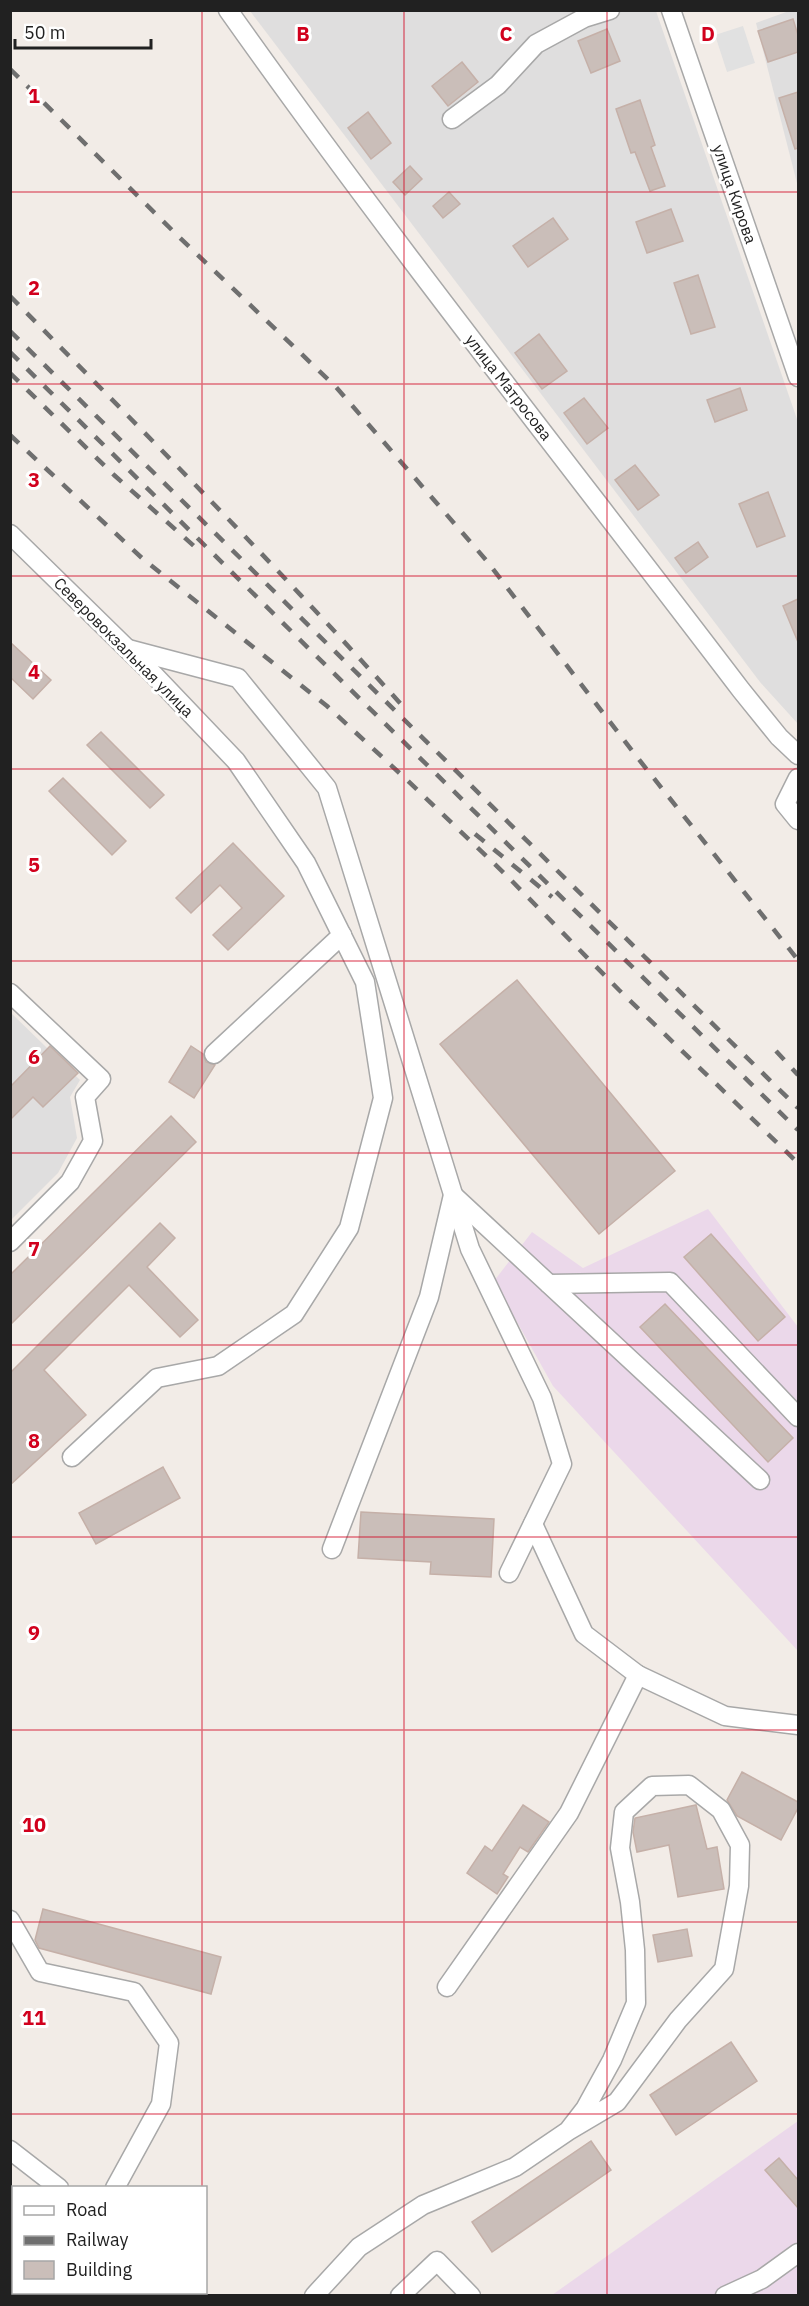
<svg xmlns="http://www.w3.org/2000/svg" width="809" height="2306" viewBox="0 0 809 2306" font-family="'IBM Plex Sans',sans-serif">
  <rect width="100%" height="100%" fill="#f2ece7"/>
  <g fill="#dfdede">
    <path d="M250,11H656L798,422V724L760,682Z"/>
    <path d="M789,11H798V187L756,23Z"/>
    <path d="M10,1012L80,1080L70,1097L77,1138L58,1173L11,1220Z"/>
  </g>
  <g fill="#ebd8ea">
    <path d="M708,1209L798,1327V1651L553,1386L494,1281L532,1232L583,1268Z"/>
    <path d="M798,2121V2295H552Z"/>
  </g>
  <path fill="#e1e1e1" d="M743,26L755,63L727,72L715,35Z"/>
  <g fill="#cabeb9" stroke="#c5b0a8" stroke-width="1.5">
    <path d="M793,19L798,35V52L768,62L758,31Z"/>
    <path d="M607,29L620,61L591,73L578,41Z"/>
    <path d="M462,62L478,82L448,106L432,86Z"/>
    <path d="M798,92V148L795,149L779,98Z"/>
    <path d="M640,100L655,145L651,147L665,186L650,191L635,152L631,153L616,109Z"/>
    <path d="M368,112L391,143L371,159L348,128Z"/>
    <path d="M410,166L422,179L405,195L393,182Z"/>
    <path d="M449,192L460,204L443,218L433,206Z"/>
    <path d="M671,209L683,241L647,253L636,222Z"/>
    <path d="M553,218L568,239L528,267L513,246Z"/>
    <path d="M698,275L715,327L691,334L674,283Z"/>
    <path d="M539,334L567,371L542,389L515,353Z"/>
    <path d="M740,388L747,410L715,422L707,400Z"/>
    <path d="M584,398L608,428L587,444L564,413Z"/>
    <path d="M635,465L659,495L638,510L615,480Z"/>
    <path d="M768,492L785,536L757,547L739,504Z"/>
    <path d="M698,542L708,557L686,573L675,558Z"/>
    <path d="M798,599V642L783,606Z"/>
    <path d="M10,642L51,680L33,699L10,677Z"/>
    <path d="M101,732L164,795L150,808L87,745Z"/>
    <path d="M63,778L126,841L112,855L49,791Z"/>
    <path d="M233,843L284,896L228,950L213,935L242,908L220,885L191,913L176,898Z"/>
    <path d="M517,980L675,1171L599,1234L440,1044Z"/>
    <path d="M50,1046L78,1073L43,1107L33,1097L10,1120L11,1086Z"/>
    <path d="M191,1046L203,1054L206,1062L215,1065L194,1098L169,1082Z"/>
    <path d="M171,1116L196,1142L10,1325V1275Z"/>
    <path d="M160,1223L175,1238L147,1267L198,1320L180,1337L129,1285L44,1370L86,1415L10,1485V1373Z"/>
    <path d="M711,1234L785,1317L758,1341L684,1257Z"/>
    <path d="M665,1304L793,1438L768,1462L640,1327Z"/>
    <path d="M163,1467L180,1498L96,1544L79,1513Z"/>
    <path d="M361,1512L494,1519L491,1577L430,1574L431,1562L358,1558Z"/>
    <path d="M742,1772L798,1802V1808L781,1840L737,1816L727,1800Z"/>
    <path d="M523,1805L549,1822L528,1852L520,1847L503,1874L508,1877L497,1894L467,1873L485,1846L492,1851Z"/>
    <path d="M696,1805L707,1849L717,1847L724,1889L678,1897L669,1845L637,1852L633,1832L635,1818Z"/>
    <path d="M43,1909L221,1957L211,1994L39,1948L35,1940Z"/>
    <path d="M687,1929L692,1956L658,1962L653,1935Z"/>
    <path d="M731,2042L757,2081L676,2135L650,2095Z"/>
    <path d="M591,2141L611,2170L492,2252L472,2222Z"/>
    <path d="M779,2158L798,2180V2208L765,2170Z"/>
  </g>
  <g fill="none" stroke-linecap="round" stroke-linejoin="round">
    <g stroke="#a8a8a8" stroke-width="21">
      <g id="minor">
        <path d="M228,10C392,242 569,464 741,690L779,737L798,755"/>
        <path d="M671,10L798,377"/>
        <path d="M452,119L498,85L536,44L584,18L610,10"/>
        <path d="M10,534L155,676L236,761L306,863L365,982L383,1098L349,1228L294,1314L218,1366L157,1378L72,1457"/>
        <path d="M128,649L238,678L327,788L470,1249L542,1398L562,1464L509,1573"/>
        <path d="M798,778L785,804L798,820"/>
        <path d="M10,993L101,1079L85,1097L93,1141L70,1182L10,1242"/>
        <path d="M214,1054L342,935"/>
        <path d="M549,1284L670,1282L798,1417"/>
        <path d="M332,1549L429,1297L453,1195L760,1480"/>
        <path d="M638,1675L725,1716L798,1725"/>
        <path d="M10,1920L40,1972L134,1992L169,2043L161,2104L115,2188"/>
        <path d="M447,1987L569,1813L638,1675L584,1634L533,1524"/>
        <path d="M10,2150L59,2188"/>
        <path d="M314,2296L359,2247L423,2205L515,2167L568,2131L617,2102L678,2020L724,1969L739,1886L740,1845L721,1810L689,1785L652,1786L624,1812L620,1848L630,1902L635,1950L636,2003L612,2060L585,2109L568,2131"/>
        <path d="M400,2296L437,2261L471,2296"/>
        <path d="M725,2296L762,2279L798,2253"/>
      </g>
    </g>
    <use href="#minor" stroke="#fff" stroke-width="18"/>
    <g stroke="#6f6f6f" stroke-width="4.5" stroke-dasharray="12 12" stroke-linecap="butt">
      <path d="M10,69L179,237L336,387L486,560L633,752L798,960"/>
      <path d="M10,296C145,433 280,569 408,712"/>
      <path d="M10,331L798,1108"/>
      <path d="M10,352L295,635L798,1130"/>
      <path d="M10,373L114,475L194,546"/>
      <path d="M10,435L143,559L327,706L407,780L506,875L619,990L798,1163"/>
      <path d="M475,834L552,897"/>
      <path d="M776,1051L798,1075"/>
    </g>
  </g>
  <path fill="none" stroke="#d1001d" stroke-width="1.5" stroke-opacity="0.55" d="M202,10V2188M404,10V2296M607,10V2296M10,192H798M10,384H798M10,576H798M10,769H798M10,961H798M10,1153H798M10,1345H798M10,1537H798M10,1730H798M10,1922H798M10,2114H798M202,2292V2296"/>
  <g text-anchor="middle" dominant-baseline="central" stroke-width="6" stroke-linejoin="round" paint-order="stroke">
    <g font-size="16" fill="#212121" stroke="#fff">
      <text transform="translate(735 194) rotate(71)">улица Кирова</text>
      <text transform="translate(509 387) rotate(52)">улица Матросова</text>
      <text transform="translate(124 647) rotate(45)">Северовокзальная улица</text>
    </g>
  </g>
  <g font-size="20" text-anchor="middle" font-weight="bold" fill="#d1001d" stroke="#fff" stroke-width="6" stroke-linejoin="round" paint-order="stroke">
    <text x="303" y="41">B</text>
    <text x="506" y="41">C</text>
    <text x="708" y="41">D</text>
    <text x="34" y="103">1</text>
    <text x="34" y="295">2</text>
    <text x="34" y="487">3</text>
    <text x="34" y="679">4</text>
    <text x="34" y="872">5</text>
    <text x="34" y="1064">6</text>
    <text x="34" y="1256">7</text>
    <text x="34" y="1448">8</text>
    <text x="34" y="1640">9</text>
    <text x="34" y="1832">10</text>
    <text x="34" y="2025">11</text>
  </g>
  <rect width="809" height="2306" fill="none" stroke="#212121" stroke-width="24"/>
  <rect x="12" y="2186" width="195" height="108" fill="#ffffff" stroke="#a6a6a6" stroke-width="1.5"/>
  <rect x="24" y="2206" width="30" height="9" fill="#ffffff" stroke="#a6a6a6" stroke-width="1.5"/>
  <text x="66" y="2216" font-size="18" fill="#212121">Road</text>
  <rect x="24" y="2236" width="30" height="9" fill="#6f6f6f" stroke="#a6a6a6" stroke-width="1.5"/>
  <text x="66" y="2246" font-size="18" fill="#212121">Railway</text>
  <rect x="24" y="2261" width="30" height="18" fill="#cabeb9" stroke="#a6a6a6" stroke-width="1.5"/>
  <text x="66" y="2276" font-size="18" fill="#212121">Building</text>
  <path d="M15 39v9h136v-9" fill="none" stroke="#212121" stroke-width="3"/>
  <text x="24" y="39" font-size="18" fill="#212121" stroke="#ffffff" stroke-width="4.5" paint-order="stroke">50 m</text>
</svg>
